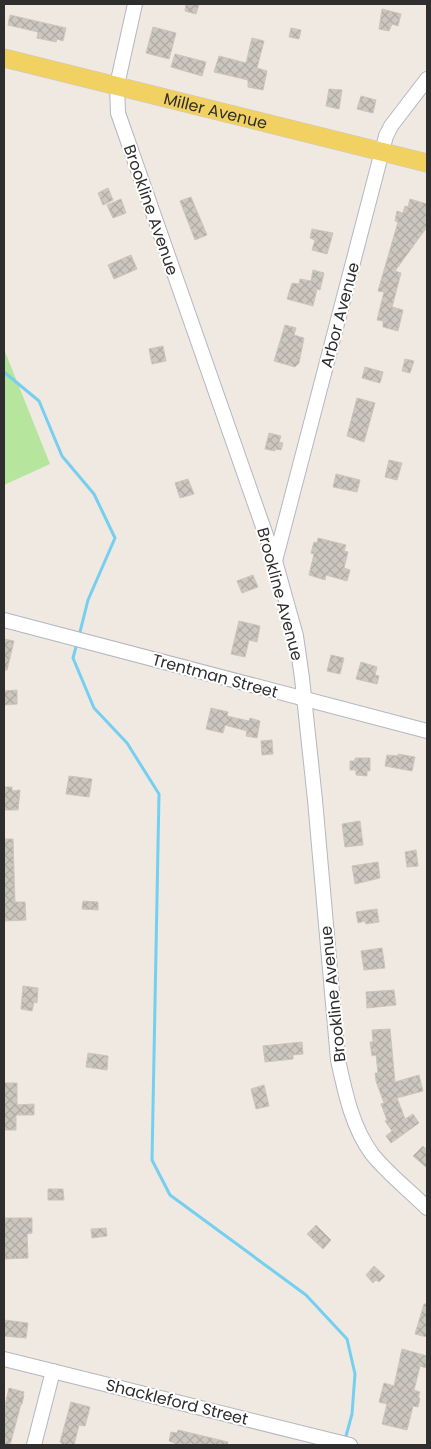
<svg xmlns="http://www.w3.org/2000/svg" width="431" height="1449" viewBox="0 0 431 1449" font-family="Poppins,sans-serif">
  <defs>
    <pattern id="building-cross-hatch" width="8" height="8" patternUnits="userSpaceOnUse" patternTransform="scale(1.25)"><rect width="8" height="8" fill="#cbc7bf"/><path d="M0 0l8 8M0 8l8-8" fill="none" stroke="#afaba4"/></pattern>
  </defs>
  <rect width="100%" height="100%" fill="#efe9e1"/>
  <path fill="#b6e59e" d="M4,349L50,464L4,485Z"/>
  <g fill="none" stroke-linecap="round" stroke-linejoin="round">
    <g stroke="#75cff0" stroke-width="3">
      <path d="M4,372L39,401L62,456L94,494L115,538L88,600L79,636"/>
      <path d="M77,643L73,658L94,708L127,743L159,794L152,1160L170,1195L306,1295L347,1339L355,1374L352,1414L346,1436"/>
    </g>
  </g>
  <g fill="url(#building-cross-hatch)" stroke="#cbc5ba">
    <path d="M186,4H199L196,14L185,11Z"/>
    <path d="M382,9L401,14L398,26L392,24L389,31L379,29Z"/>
    <path d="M10,15L66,28L63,41L57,39L56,42L37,38L38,32L8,25Z"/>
    <path d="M153,27L176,33L169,59L146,53Z"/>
    <path d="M291,28L301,30L299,39L289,37Z"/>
    <path d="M252,38L264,41L257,68L267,71L263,90L248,87V80L214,72L219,56L246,63Z"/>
    <path d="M175,54L206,62L202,76L171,67Z"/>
    <path d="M329,89L342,90L339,109L326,106Z"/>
    <path d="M361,96L376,100L373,113L357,109Z"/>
    <path d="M108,188L113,200L103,205L98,193Z"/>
    <path d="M191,197L207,235L195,240L180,201Z"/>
    <path d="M121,199L126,213L113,218L107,205Z"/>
    <path d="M410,199L427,204V227L395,271L401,273L392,307L403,310L398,331L383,327V321L377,320L384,292L378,291L398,222L395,221L397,211L403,213L405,206L408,207Z"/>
    <path d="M312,229L333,233L327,254L312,250L315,240L310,238Z"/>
    <path d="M131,255L137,269L114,279L108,265Z"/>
    <path d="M313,270L324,273L320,290L317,289L313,306L287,299L292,283L299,284L300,279L311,281Z"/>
    <path d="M285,325L296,328L294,335L304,338L299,363L295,367L274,361Z"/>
    <path d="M163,346L166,361L152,364L149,349Z"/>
    <path d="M405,359L414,361L410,373L402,371Z"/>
    <path d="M365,367L383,372L380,383L362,378Z"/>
    <path d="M357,398L375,403L364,442L347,436Z"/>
    <path d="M269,433L281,436L279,442L283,443L281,450L275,449V451L265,449Z"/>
    <path d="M389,460L402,463L397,480L385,477Z"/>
    <path d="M336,474L360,480L357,492L333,487Z"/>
    <path d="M188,479L194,494L180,498L175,483Z"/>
    <path d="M318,538L346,545L344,551L348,552L344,568L350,570L347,581L326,575L325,580L309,575L314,554L311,553L314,542L317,543Z"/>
    <path d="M253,575L258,587L242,593L237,581Z"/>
    <path d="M239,621L260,626L257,642L249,640L245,657L231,654Z"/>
    <path d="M4,639L14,641L7,670H4Z"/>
    <path d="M331,655L344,658L340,674L327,671Z"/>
    <path d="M361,662L377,667L375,675L379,676L377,684L356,679Z"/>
    <path d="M17,690V704L4,705V691Z"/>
    <path d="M211,708L228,712L227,716L249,721L250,718L260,721L257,738L246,736L247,731L225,725L223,733L206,729Z"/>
    <path d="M272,740L273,754L262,755L261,741Z"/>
    <path d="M398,754L415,757L412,771L385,766L387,755L398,756Z"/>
    <path d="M355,758H370V771H367V776L356,775V770H350V761H355Z"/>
    <path d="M69,776L92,779L89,797L66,794Z"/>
    <path d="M4,787H12V791L20,790L18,810H4Z"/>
    <path d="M360,821L363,845L345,847L342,824Z"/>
    <path d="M4,839H13L15,902H25L26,920L4,921Z"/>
    <path d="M416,850L418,866L407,867L405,852Z"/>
    <path d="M378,862L380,878L355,884L352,866Z"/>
    <path d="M83,901L98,902V910L82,909Z"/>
    <path d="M377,909L379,922L366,924L365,921L358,923L356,912Z"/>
    <path d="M382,948L385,968L364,970L361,951Z"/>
    <path d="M23,986L38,988L37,1003L34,1002L32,1011L21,1009Z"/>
    <path d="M394,990L396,1005L367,1008L366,992Z"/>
    <path d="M390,1029L395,1082L419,1075L423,1091L397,1098L405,1119L413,1114L419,1123L391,1143L386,1136L392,1131L385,1121L387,1120L381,1104L384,1103L376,1081L375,1073H378L376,1055L372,1056L370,1042H373L372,1030Z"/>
    <path d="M302,1042L303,1054L293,1055V1059L265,1062L263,1046Z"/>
    <path d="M88,1053L108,1056L107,1070L86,1067Z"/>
    <path d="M4,1083H17V1105L34,1104V1115H16V1130H4Z"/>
    <path d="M264,1085L269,1106L256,1109L251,1089Z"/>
    <path d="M423,1146L427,1150V1168L413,1156Z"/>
    <path d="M48,1189H63L64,1200H48Z"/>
    <path d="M4,1218H32V1233L27,1234L28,1258L4,1259Z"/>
    <path d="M316,1225L331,1240L323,1249L307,1234Z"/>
    <path d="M106,1228L107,1236L92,1238L91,1229Z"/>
    <path d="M374,1266L385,1276L379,1282L376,1280L373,1283L366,1275Z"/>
    <path d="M424,1304H427V1337L415,1334Z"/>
    <path d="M4,1320L28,1323L26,1338L4,1336Z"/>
    <path d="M402,1349L427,1356L426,1368L420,1366L414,1390L420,1392L418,1398H420L418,1407L413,1406L407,1430L382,1424L387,1404L379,1402L384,1383L394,1386Z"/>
    <path d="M9,1388L24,1392L23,1395H24L22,1404H21L10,1445H4V1410Z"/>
    <path d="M71,1402L90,1407L85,1426L79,1425L74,1445H61L62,1443L60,1442Z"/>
    <path d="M178,1430L228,1442L227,1445L174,1444L175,1443L169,1441L171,1432L177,1433Z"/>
  </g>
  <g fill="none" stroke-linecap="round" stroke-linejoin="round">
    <g stroke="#b4b7c1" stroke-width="16">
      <g id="minor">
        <path d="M135,4L117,85L118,113L275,561L296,636L302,678L315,800L338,1060C345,1092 352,1127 372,1154C388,1174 409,1190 427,1208"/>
        <path d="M275,561L386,136L391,126L427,79"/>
        <path d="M4,620L427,731"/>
        <path d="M4,1359L350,1445"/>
        <path d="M34,1445L53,1371"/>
      </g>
    </g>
    <g stroke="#c9c9c9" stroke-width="19">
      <g id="major">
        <path id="s1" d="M4,58L427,163"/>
      </g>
    </g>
    <use href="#minor" stroke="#fff" stroke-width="14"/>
    <use href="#major" stroke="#f2d163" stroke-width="18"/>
  </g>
  <g text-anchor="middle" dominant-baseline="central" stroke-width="4" stroke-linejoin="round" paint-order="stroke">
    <g font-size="16" fill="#2e2e2e" stroke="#fff">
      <text stroke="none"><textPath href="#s1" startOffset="218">Miller Avenue</textPath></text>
      <text transform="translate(151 210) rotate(71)">Brookline Avenue</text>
      <text transform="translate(340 315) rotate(-75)">Arbor Avenue</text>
      <text transform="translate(280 594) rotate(75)">Brookline Avenue</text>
      <text transform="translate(215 676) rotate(15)">Trentman Street</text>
      <text transform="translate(333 994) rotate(-96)">Brookline Avenue</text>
      <text transform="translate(177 1402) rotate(14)">Shackleford Street</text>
    </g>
  </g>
  <rect width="431" height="1449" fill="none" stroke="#2e2e2e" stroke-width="10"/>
</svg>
